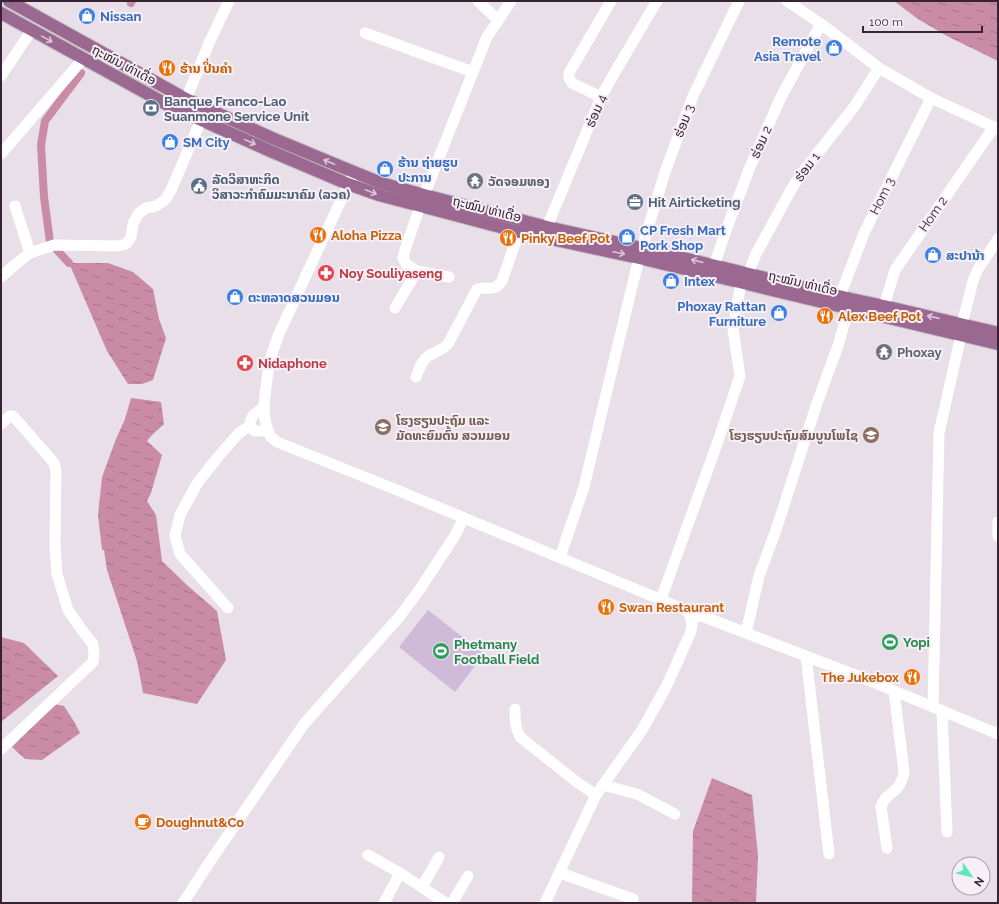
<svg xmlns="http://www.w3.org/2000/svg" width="999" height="904" viewBox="0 0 999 904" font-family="Raleway,'Noto Sans Lao',sans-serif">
  <defs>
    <pattern id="water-ripples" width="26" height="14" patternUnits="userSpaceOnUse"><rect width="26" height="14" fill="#ca8ca4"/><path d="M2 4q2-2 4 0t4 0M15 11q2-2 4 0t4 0" fill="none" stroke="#a57286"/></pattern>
  </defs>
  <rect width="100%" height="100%" fill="#e9dfe9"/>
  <path fill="#d0bad9" d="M428,610L484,654L455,692L399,647Z"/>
  <g fill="url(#water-ripples)">
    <path d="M894,1H998V61L947,36L918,19Z"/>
    <path d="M69,263H108L133,272L153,289L159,319L166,338L153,380L142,384H128L107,351Z"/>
    <path d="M131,398L161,402L164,424L151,436L147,441L162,455L151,493L147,501L156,515L162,561L188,586L217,611L226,660L197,704L143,693L137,661L107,570L104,550H102L98,515L102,477L116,439L125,419Z"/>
    <path d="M1,637L24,643L58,676L1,722Z"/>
    <path d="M54,704L64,706L75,723L80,733L42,760L25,759L12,747Z"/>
    <path d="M712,778L752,795L758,856L756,903H692L693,831Z"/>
  </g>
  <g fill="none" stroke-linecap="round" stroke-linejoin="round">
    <g stroke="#ca8ca4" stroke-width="8">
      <path d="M131,3L132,1"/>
      <path d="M50,242L44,197L41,145L45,121L81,73"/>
      <path d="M57,250L69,263"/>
    </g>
    <g stroke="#c3bdc2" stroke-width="14">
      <g id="major">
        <path d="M9,1L186,99L272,138L344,168L381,183L424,195L547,227L642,248L851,299L884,306L998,333"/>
        <path d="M1,13L166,104L268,150L348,184L379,195L519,232L639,258L998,344"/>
      </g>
    </g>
    <g stroke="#fff" stroke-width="11">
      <path d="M478,1L498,20"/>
      <path d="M787,1L821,24L879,68L931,98L998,129"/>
      <path d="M365,33L473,72"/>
      <path d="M1,76L31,31"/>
      <path d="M601,97L572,83L569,78V73L611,1"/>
      <path d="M186,99L210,41L229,1"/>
      <path d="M1,154L83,59"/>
      <path d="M354,172L278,336L269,363L265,396L264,407L265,420L268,431L271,437L277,442L392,488L681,608L687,611L691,617L692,626L690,634L666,687L642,730L596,795L545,903"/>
      <path d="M424,195L487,37L511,1"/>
      <path d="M15,206L30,253"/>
      <path d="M420,206L405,250L403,258L406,264L417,271L449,277"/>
      <path d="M547,227L601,97L615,72L657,1"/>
      <path d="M642,248L665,172L693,96L739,1"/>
      <path d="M714,266L725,233L750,167L781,97L821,24"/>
      <path d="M748,274L756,254L792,188L802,173L854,107L879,68"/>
      <path d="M1,277L17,263L30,253L54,245L118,246L126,244L131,237L133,224L138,214L146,208L156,206L165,200L171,190L201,120"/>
      <path d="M840,296L864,233L931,98"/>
      <path d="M884,306L895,270L994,127"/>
      <path d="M395,308L417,271"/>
      <path d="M962,324L973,281L978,269L998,239"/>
      <path d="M416,377C419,370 421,362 427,357C434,351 441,352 448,344L477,289C489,286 493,293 502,281L519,232"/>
      <path d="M264,407C257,412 249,416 250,426L255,431H268"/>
      <path d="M1,424L10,416H12L14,417L49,457L54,463L56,471L55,546L57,574L68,610L84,633L93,644L94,655L93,662L1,749"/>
      <path d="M998,522V536"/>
      <path d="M560,557L584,487L614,361L639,258"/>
      <path d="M661,599L717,444L740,376L733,329L741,282"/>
      <path d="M228,608L180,554L175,536L180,515L198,482L218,457L239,433L250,426"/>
      <path d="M691,617L702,616L746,633L868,680L998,734"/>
      <path d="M746,633L759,576L776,530L817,403L838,346L851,300"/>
      <path d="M806,656L829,854"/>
      <path d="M933,707L939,433L961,335"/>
      <path d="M515,709C515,719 515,728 520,737L578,783L596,795"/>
      <path d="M942,711L947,832"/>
      <path d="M603,785L637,794L675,814"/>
      <path d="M887,848L881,807C884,796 892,795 898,787C901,783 903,777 904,772L894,691"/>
      <path d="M368,855L400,873L446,903"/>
      <path d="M560,873L633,899L632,903"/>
      <path d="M422,887L439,857"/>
      <path d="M183,903L213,857L304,724L400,616L420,589L454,537L464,518"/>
      <path d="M384,903L400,873"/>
      <path d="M452,903L468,876"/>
    </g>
    <use href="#major" stroke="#9b6891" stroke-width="12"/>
  </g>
  <defs><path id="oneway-shaft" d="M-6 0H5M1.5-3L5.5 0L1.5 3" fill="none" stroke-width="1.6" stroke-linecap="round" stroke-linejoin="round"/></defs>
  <g stroke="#dbc6d8">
    <use href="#oneway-shaft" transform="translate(47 39) rotate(29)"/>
    <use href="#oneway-shaft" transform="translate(250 142) rotate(24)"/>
    <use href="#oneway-shaft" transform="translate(329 162) rotate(-157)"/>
    <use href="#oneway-shaft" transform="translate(371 192) rotate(21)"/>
    <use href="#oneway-shaft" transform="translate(619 253) rotate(12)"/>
    <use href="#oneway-shaft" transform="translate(697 261) rotate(-166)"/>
    <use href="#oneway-shaft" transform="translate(933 317) rotate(-167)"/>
  </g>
  <defs>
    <g id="shop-disc" transform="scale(0.9)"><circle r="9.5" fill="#3f7fe0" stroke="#f6eff6"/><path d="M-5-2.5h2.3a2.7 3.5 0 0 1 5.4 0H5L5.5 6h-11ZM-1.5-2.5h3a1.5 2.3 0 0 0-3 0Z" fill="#fff"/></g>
    <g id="restaurant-disc" transform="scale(0.9)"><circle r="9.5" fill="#e8710a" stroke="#f6eff6"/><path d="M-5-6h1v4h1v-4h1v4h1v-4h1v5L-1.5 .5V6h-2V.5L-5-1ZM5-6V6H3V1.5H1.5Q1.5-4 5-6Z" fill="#fff"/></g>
    <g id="bank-disc" transform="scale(0.9)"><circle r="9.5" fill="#5c6f8a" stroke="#f6eff6"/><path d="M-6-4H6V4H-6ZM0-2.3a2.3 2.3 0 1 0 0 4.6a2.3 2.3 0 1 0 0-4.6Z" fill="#fff"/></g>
    <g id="temple-disc" transform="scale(0.9)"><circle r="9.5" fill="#6b7280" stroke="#f6eff6"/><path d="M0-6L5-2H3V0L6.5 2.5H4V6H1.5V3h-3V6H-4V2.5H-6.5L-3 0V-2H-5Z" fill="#fff"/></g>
    <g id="civic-disc" transform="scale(0.9)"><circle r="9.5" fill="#5c6f8a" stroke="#f6eff6"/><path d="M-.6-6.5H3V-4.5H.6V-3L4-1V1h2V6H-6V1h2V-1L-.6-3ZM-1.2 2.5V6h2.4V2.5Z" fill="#fff"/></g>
    <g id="office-disc" transform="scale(0.9)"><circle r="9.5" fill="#5c6f8a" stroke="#f6eff6"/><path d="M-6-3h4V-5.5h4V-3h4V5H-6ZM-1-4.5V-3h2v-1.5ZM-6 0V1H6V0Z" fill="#fff"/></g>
    <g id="pharmacy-disc" transform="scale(0.9)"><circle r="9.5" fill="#e0444e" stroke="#f6eff6"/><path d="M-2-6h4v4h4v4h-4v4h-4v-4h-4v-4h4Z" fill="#fff"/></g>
    <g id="school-disc" transform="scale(0.9)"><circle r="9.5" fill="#8d6e63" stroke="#f6eff6"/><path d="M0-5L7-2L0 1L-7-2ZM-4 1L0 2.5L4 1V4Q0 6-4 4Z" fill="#fff"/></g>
    <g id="stadium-disc" transform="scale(0.9)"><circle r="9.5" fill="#2e9e5b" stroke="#f6eff6"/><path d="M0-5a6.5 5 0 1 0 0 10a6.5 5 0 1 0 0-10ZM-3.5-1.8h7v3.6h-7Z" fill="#fff"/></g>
    <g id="cafe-disc" transform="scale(0.9)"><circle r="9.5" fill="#e8710a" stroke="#f6eff6"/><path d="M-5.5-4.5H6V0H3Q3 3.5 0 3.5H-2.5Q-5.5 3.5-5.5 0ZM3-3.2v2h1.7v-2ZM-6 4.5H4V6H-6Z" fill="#fff"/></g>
  </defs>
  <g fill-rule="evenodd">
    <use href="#shop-disc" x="87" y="16"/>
    <use href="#shop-disc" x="834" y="48"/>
    <use href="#restaurant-disc" x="167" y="68"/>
    <use href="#bank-disc" x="151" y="108"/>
    <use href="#shop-disc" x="170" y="142"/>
    <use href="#shop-disc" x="385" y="169"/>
    <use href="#temple-disc" x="475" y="181"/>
    <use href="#civic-disc" x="199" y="186"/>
    <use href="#office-disc" x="635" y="202"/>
    <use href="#restaurant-disc" x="318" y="235"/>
    <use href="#shop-disc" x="627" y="237"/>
    <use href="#restaurant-disc" x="508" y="238"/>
    <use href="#shop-disc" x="933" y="255"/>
    <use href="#pharmacy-disc" x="326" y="273"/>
    <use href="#shop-disc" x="671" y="281"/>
    <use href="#shop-disc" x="235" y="297"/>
    <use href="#shop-disc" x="779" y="313"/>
    <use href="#restaurant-disc" x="825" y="316"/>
    <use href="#temple-disc" x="884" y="352"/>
    <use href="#pharmacy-disc" x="245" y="363"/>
    <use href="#school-disc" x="383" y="427"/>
    <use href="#school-disc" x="871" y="435"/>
    <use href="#restaurant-disc" x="606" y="607"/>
    <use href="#stadium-disc" x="890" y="642"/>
    <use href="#stadium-disc" x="441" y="651"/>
    <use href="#restaurant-disc" x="912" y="677"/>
    <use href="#cafe-disc" x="143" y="822"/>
  </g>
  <g text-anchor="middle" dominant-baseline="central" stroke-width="4" stroke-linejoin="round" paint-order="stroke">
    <g font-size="13" font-weight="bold" fill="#366cbe" stroke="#f6eff6" text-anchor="start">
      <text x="100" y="16">Nissan</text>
      <text x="821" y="41" text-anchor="end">Remote<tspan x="821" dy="15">Asia Travel</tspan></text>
      <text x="183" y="142">SM City</text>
      <text x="398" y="162">ຮ້ານ ຖ່າຍຮູບ<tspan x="398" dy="15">ປະການ</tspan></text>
      <text x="640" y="230">CP Fresh Mart<tspan x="640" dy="15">Pork Shop</tspan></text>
      <text x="946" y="255">ສະປານ້າ</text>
      <text x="684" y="281">Intex</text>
      <text x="248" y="297">ຕະຫລາດສວນມອນ</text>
      <text x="766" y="306" text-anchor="end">Phoxay Rattan<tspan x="766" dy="15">Furniture</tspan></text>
    </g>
    <g font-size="13" fill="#382234" stroke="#f6eff6">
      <text transform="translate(124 65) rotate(28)">ຖະໝົນ ທ່າເດື່ອ</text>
      <text transform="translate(596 111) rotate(-67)">ຮ່ອມ 4</text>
      <text transform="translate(684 121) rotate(-69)">ຮ່ອມ 3</text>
      <text transform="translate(761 142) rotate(-66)">ຮ່ອມ 2</text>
      <text transform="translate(807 167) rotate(-53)">ຮ່ອມ 1</text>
      <text transform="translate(882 196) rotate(-64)">Hom 3</text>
      <text transform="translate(487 209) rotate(14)">ຖະໝົນ ທ່າເດື່ອ</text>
      <text transform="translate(933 214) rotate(-55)">Hom 2</text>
      <text transform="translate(803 283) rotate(13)">ຖະໝົນ ທ່າເດື່ອ</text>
    </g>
    <g font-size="13" font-weight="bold" fill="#c56008" stroke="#f6eff6" text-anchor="start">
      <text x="180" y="68">ຮ້ານ ປິ່ນຄຳ</text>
      <text x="331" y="235">Aloha Pizza</text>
      <text x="521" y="238">Pinky Beef Pot</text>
      <text x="838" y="316">Alex Beef Pot</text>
      <text x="619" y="607">Swan Restaurant</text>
      <text x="899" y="677" text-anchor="end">The Jukebox</text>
      <text x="156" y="822">Doughnut&amp;Co</text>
    </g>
    <g font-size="13" font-weight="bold" fill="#4e5e75" stroke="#f6eff6" text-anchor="start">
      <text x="164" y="101">Banque Franco-Lao<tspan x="164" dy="15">Suanmone Service Unit</tspan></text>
      <text x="212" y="179">ລັດວິສາຫະກິດ<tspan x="212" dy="15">ວິສາວະກຳຄົມມະນາຄົມ (ລວຄ)</tspan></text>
      <text x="648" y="202">Hit Airticketing</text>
    </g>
    <g font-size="13" font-weight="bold" fill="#5b616d" stroke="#f6eff6" text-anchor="start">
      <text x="488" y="181">ວັດຈອມທອງ</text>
      <text x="897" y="352">Phoxay</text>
    </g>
    <g font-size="13" font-weight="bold" fill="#be3a42" stroke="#f6eff6" text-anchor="start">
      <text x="339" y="273">Noy Souliyaseng</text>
      <text x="258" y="363">Nidaphone</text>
    </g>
    <g font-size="13" font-weight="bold" fill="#785e54" stroke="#f6eff6" text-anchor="start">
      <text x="396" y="420">ໂຮງຮຽນປະຖົມ ແລະ<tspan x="396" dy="15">ມັດທະຍົມຕົ້ນ ສວນມອນ</tspan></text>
      <text x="858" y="435" text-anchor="end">ໂຮງຮຽນປະຖົມສົມບູນໂພໄຊ</text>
    </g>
    <g font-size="13" font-weight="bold" fill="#27864d" stroke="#f6eff6" text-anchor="start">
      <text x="903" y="642">Yopi</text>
      <text x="454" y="644">Phetmany<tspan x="454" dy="15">Football Field</tspan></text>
    </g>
  </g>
  <rect width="999" height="904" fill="none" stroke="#382234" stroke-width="4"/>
  <g transform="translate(971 876) rotate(125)"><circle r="19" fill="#f6eff6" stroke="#aa9da8"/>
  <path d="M0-3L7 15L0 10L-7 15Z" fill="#61e5bd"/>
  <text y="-6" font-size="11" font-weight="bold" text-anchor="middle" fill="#382234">N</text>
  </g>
  <path d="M863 26v6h119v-6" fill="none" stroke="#382234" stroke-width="2"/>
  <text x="869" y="26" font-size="12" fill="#382234" stroke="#f6eff6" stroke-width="3" paint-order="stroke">100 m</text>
</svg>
